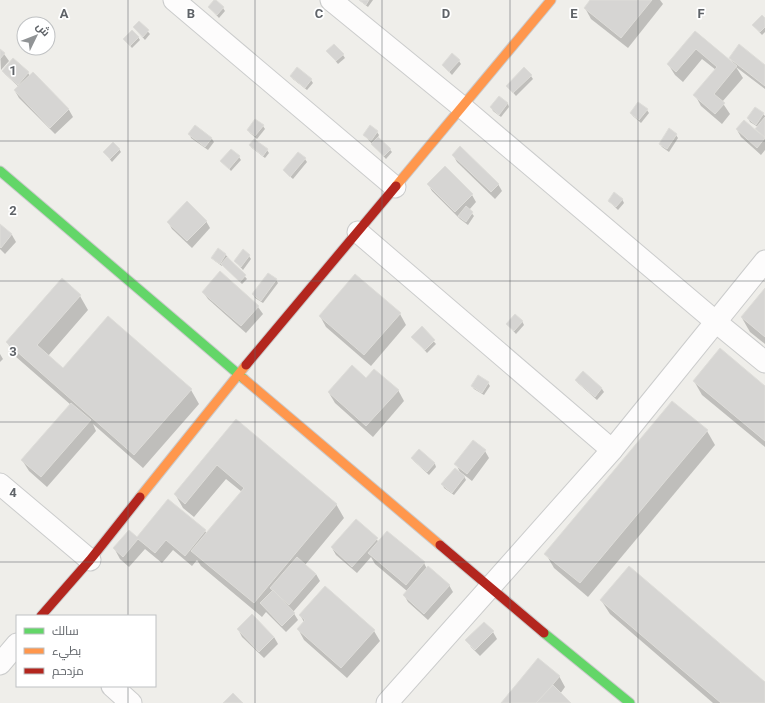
<svg xmlns="http://www.w3.org/2000/svg" width="765" height="703" viewBox="0 0 765 703" font-family="Roboto,Cairo,sans-serif">
  <rect width="100%" height="100%" fill="#efeeea"/>
  <g fill="#0003">
    <path d="M359,0H373L368,7Z"/>
    <path d="M591,0H660L663,4L628,48L591,19L585,8Z"/>
    <path d="M209,7L223,8L225,11L219,18Z"/>
    <path d="M765,19V32L762,35L753,25Z"/>
    <path d="M139,22L150,34L145,40L134,28Z"/>
    <path d="M696,32L734,64L730,58L765,66V89L736,67L743,78L722,102L730,114L722,124L701,106L695,95L716,70L702,59L683,82L675,75L668,64Z"/>
    <path d="M138,37L140,40L132,48L124,39Z"/>
    <path d="M0,50L4,54L9,61L1,70Z"/>
    <path d="M330,54L343,55L345,58L338,64Z"/>
    <path d="M459,61L461,64L452,75L443,65Z"/>
    <path d="M3,71L28,73L30,76L33,73L69,110L73,117L55,134L19,98L15,91L19,87L5,74Z"/>
    <path d="M291,76L311,80L313,83L307,90L293,79Z"/>
    <path d="M531,76L533,79L516,96L507,86Z"/>
    <path d="M499,97L508,104L509,107L501,117L493,111L491,107Z"/>
    <path d="M647,110L649,113L641,123L633,116L631,113Z"/>
    <path d="M763,114L765,116V150L761,155L741,137L737,130L759,134L757,129L758,127L750,122L748,118Z"/>
    <path d="M195,126L212,139L214,142L208,150L191,138L190,134Z"/>
    <path d="M263,126L265,129L257,139L250,133L248,130Z"/>
    <path d="M370,127L377,132L379,135L378,137L392,152L386,159L364,135Z"/>
    <path d="M676,135L678,138L669,152L662,147L660,144Z"/>
    <path d="M250,145L267,150L269,153L265,158L252,148Z"/>
    <path d="M119,149L121,152L112,162L104,152Z"/>
    <path d="M453,155L498,184L502,191L495,199L457,162Z"/>
    <path d="M239,157L241,160L231,171L222,161Z"/>
    <path d="M305,159L307,162L293,179L286,173L284,170Z"/>
    <path d="M445,167L472,195L476,202L469,210L474,216L468,225L460,219L432,191L428,184Z"/>
    <path d="M622,199L624,203L618,210L609,201Z"/>
    <path d="M206,221L210,228L192,248L172,229L168,222Z"/>
    <path d="M0,225L12,235L16,242L5,254L0,249Z"/>
    <path d="M225,254L247,279L242,284L223,265L222,266L215,261L213,258Z"/>
    <path d="M249,256L251,259L243,270L235,261Z"/>
    <path d="M220,273L258,307L263,314L246,333L208,299L203,292Z"/>
    <path d="M355,275L400,314L406,325L371,366L326,327L320,316Z"/>
    <path d="M276,280L278,283L263,303L255,298L253,294Z"/>
    <path d="M765,289V344L750,332L742,318Z"/>
    <path d="M80,296L88,310L48,356L63,369L191,390L199,404L143,468L93,424L96,431L47,487L29,471L22,460L71,405L15,356L7,342Z"/>
    <path d="M522,321L524,325L516,334L507,324Z"/>
    <path d="M422,328L436,344L427,353L413,337Z"/>
    <path d="M0,354L3,359L0,362Z"/>
    <path d="M583,373L602,389L604,392L597,400L578,383L576,380Z"/>
    <path d="M366,379L398,390L404,401L373,437L335,403L329,393Z"/>
    <path d="M694,381L765,387V447L702,395Z"/>
    <path d="M488,383L490,386L484,395L474,389L472,386Z"/>
    <path d="M236,420L336,504L344,518L305,565L316,574L320,581L293,612L298,620L286,632L266,612L262,617L201,566L197,560L192,566L173,550L162,563L145,549L129,567L120,559L114,548L137,538L168,500L205,531L207,534L242,492L226,479L194,517L183,508L175,494Z"/>
    <path d="M707,431L715,445L588,597L554,568L546,554Z"/>
    <path d="M419,450L435,464L436,467L429,475L414,461L412,458Z"/>
    <path d="M485,451L489,458L472,481L463,474L466,480L454,495L444,488L443,485L461,474L456,464Z"/>
    <path d="M356,520L379,542L424,563L427,569L449,585L453,592L428,620L408,602L404,595L407,591L375,564L371,557L357,573L336,555L332,548Z"/>
    <path d="M601,600L765,683V703H713L610,614Z"/>
    <path d="M300,615L374,631L380,641L347,678L304,640L298,629L304,622Z"/>
    <path d="M484,623L493,632L497,639L480,656L471,647L467,640Z"/>
    <path d="M238,629L274,637L278,644L264,658L242,637Z"/>
    <path d="M559,676L565,687L560,694L570,703H502Z"/>
  </g>
  <g fill="#d6d5d3" stroke="#deddd9">
    <path d="M214,0H216L224,7L217,15L208,7Z"/>
    <path d="M359,0H369L366,5Z"/>
    <path d="M590,0H652L621,38L584,8Z"/>
    <path d="M762,15L765,18V27L760,32L752,25Z"/>
    <path d="M139,21L149,30L143,37L133,27Z"/>
    <path d="M132,30L139,37L130,46L123,39Z"/>
    <path d="M695,31L737,66L714,94L725,103L715,114L693,95L717,67L696,49L676,72L667,64Z"/>
    <path d="M334,44L344,54L336,61L326,51Z"/>
    <path d="M739,44L765,65V86L729,58Z"/>
    <path d="M0,49L5,53L0,59Z"/>
    <path d="M452,53L460,60L449,72L442,65Z"/>
    <path d="M13,58L29,72L18,85L2,71Z"/>
    <path d="M297,67L312,79L305,88L290,76Z"/>
    <path d="M524,67L532,75L513,93L506,86Z"/>
    <path d="M33,72L69,109L50,128L14,90Z"/>
    <path d="M499,96L508,103L499,115L490,107Z"/>
    <path d="M638,102L648,109L639,120L630,113Z"/>
    <path d="M755,107L764,113L756,125L747,118Z"/>
    <path d="M765,117V137L755,129Z"/>
    <path d="M255,119L264,125L255,136L247,130Z"/>
    <path d="M744,120L765,138L757,148L736,129Z"/>
    <path d="M195,125L212,138L205,147L188,134Z"/>
    <path d="M370,125L378,131L371,141L363,135Z"/>
    <path d="M669,128L677,134L667,149L659,144Z"/>
    <path d="M378,137L391,149L384,156L371,144Z"/>
    <path d="M254,139L268,149L263,156L249,145Z"/>
    <path d="M113,142L120,149L110,159L103,152Z"/>
    <path d="M460,146L499,184L491,192L452,155Z"/>
    <path d="M231,149L240,156L229,169L220,161Z"/>
    <path d="M298,152L306,158L290,177L283,170Z"/>
    <path d="M445,166L473,194L455,212L427,184Z"/>
    <path d="M614,192L623,199L616,207L608,201Z"/>
    <path d="M187,201L207,221L187,241L167,222Z"/>
    <path d="M466,206L473,212L466,222L458,216Z"/>
    <path d="M0,224L12,234L1,248L0,247Z"/>
    <path d="M218,248L226,254L220,264L211,258Z"/>
    <path d="M243,249L250,255L241,267L234,261Z"/>
    <path d="M227,257L246,275L240,282L221,264Z"/>
    <path d="M220,271L259,306L241,326L202,292Z"/>
    <path d="M268,273L277,279L261,301L252,294Z"/>
    <path d="M355,274L401,313L364,355L319,316Z"/>
    <path d="M62,278L81,295L37,345L63,368L108,316L192,389L134,455L6,342Z"/>
    <path d="M765,288V337L741,317Z"/>
    <path d="M515,314L523,321L514,331L506,324Z"/>
    <path d="M422,326L435,340L425,350L411,337Z"/>
    <path d="M720,348L765,386V441L693,381Z"/>
    <path d="M352,365L366,378L374,369L399,390L366,426L328,392Z"/>
    <path d="M583,371L602,388L595,397L575,380Z"/>
    <path d="M478,375L489,382L482,393L471,386Z"/>
    <path d="M672,401L708,430L580,583L544,554Z"/>
    <path d="M71,403L91,420L41,477L21,460Z"/>
    <path d="M236,419L337,504L254,603L191,551L244,488L217,465L185,504L174,494Z"/>
    <path d="M473,440L486,450L467,474L454,464Z"/>
    <path d="M419,449L435,463L427,472L411,458Z"/>
    <path d="M455,468L465,476L452,493L441,484Z"/>
    <path d="M168,499L206,530L185,556L166,540L155,553L138,539L123,557L113,548L129,530L137,537Z"/>
    <path d="M356,519L378,538L352,567L331,547Z"/>
    <path d="M387,531L425,562L406,585L368,553Z"/>
    <path d="M297,557L316,574L289,605L270,588Z"/>
    <path d="M428,566L450,585L424,614L403,595Z"/>
    <path d="M629,566L765,682V703H721L600,600Z"/>
    <path d="M325,586L375,630L341,668L297,629L305,620L299,615Z"/>
    <path d="M273,590L295,613L282,626L260,603Z"/>
    <path d="M252,614L274,637L259,652L237,629Z"/>
    <path d="M484,622L494,631L475,650L465,640Z"/>
    <path d="M538,658L560,676L537,703H501Z"/>
    <path d="M553,685L571,703H536Z"/>
    <path d="M233,693L243,703H223Z"/>
  </g>
  <g fill="none" stroke-linecap="round" stroke-linejoin="round">
    <g stroke="#cbcccc" stroke-width="23">
      <g id="street">
        <path d="M174,0L395,187"/>
        <path d="M331,0L462,107L716,322L765,362"/>
        <path d="M358,232L612,450"/>
        <path d="M0,484L90,560"/>
        <path d="M0,664L17,644"/>
        <path d="M112,686L131,703"/>
        <path d="M387,703L612,450L765,261"/>
      </g>
    </g>
    <g stroke="#cacacb" stroke-width="11">
      <g id="fast">
        <path d="M0,171L244,379"/>
        <path d="M544,633L630,703"/>
      </g>
    </g>
    <g stroke="#cacacb" stroke-width="11">
      <g id="slow">
        <path d="M396,186L551,0"/>
        <path d="M244,379L440,545"/>
        <path d="M140,497L246,365"/>
      </g>
    </g>
    <g stroke="#cacacb" stroke-width="11">
      <g id="jam">
        <path d="M246,365L396,186"/>
        <path d="M440,545L544,633"/>
        <path d="M41,616L90,560L140,497"/>
      </g>
    </g>
    <use href="#street" stroke="#fdfcfc" stroke-width="21"/>
    <use href="#fast" stroke="#63d668" stroke-width="9"/>
    <use href="#slow" stroke="#ff974d" stroke-width="9"/>
    <use href="#jam" stroke="#b3261e" stroke-width="9"/>
  </g>
  <path fill="none" stroke="#5f6368" stroke-width="1" stroke-opacity="0.55" d="M128,0V616M255,0V703M382,0V703M510,0V703M638,0V703M0,141H765M0,281H765M0,422H765M0,562H765M128,686V703"/>
  <g font-size="13" text-anchor="middle" font-weight="bold" fill="#5f6368" stroke="#fff" stroke-width="3.5" stroke-linejoin="round" paint-order="stroke">
    <text x="64" y="18">A</text>
    <text x="191" y="18">B</text>
    <text x="319" y="18">C</text>
    <text x="446" y="18">D</text>
    <text x="574" y="18">E</text>
    <text x="701" y="18">F</text>
    <text x="13" y="75">1</text>
    <text x="13" y="215">2</text>
    <text x="13" y="356">3</text>
    <text x="13" y="497">4</text>
  </g>
  <rect x="16" y="615" width="140" height="72" fill="#ffffff" stroke="#bfc1c3"/>
  <rect x="24" y="628" width="20" height="6" fill="#63d668" stroke="#bfc1c3"/>
  <text x="52" y="635" font-size="12" fill="#5f6368">سالك</text>
  <rect x="24" y="648" width="20" height="6" fill="#ff974d" stroke="#bfc1c3"/>
  <text x="52" y="655" font-size="12" fill="#5f6368">بطيء</text>
  <rect x="24" y="668" width="20" height="6" fill="#b3261e" stroke="#bfc1c3"/>
  <text x="52" y="675" font-size="12" fill="#5f6368">مزدحم</text>
  <g transform="translate(36 36) rotate(47)"><circle r="19" fill="#ffffff" stroke="#bfc1c3"/>
  <path d="M0-3L7 15L0 10L-7 15Z" fill="#919496"/>
  <text y="-6" font-size="11" font-weight="bold" text-anchor="middle" fill="#5f6368">ش</text>
  </g>
</svg>
